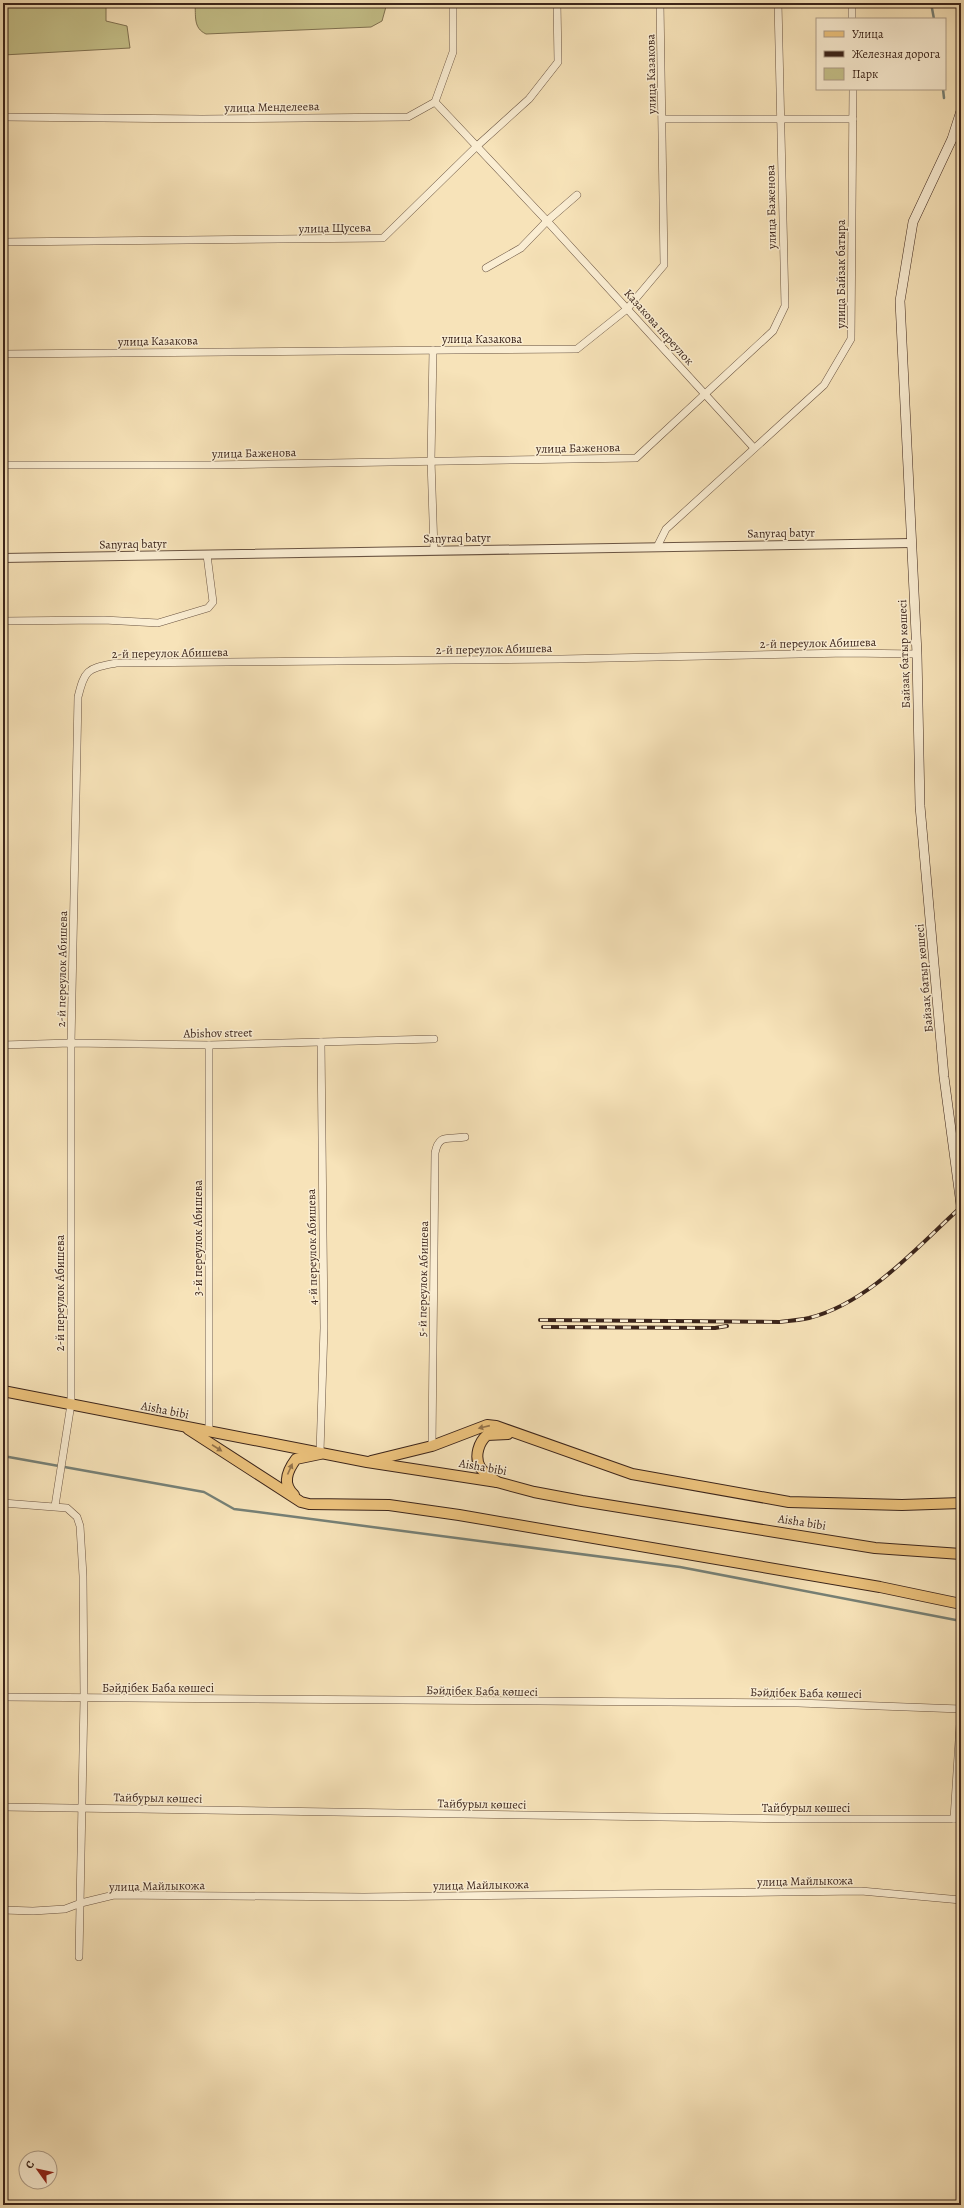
<svg xmlns="http://www.w3.org/2000/svg" width="964" height="2208" viewBox="0 0 964 2208" font-family="Alegreya,serif">
  <rect width="100%" height="100%" fill="#f7e3b9"/>
  <filter id="stains"><feTurbulence type="fractalNoise" baseFrequency=".005" numOctaves="4"/><feColorMatrix values="0 0 0 0 .2 0 0 0 0 .09 0 0 0 0 .02 0 0 0 .5 -.17"/></filter>
  <radialGradient id="worn" r=".72"><stop offset=".6" stop-color="#630" stop-opacity="0"/><stop offset="1" stop-color="#630" stop-opacity=".3"/></radialGradient>
  <g fill="#c5c18a" stroke="#807252">
    <path d="M3,3H106V21L127,26L130,48L3,55Z"/>
    <path d="M195,3H387L382,21L371,27L206,34C193,28 196,16 195,3Z"/>
  </g>
  <g fill="none" stroke-linecap="round" stroke-linejoin="round">
    <g stroke="#768076" stroke-width="2.5">
      <path d="M931,3L934,19"/>
      <path d="M943,89L944,98"/>
      <path d="M3,1456L204,1492L234,1509L680,1567L961,1621"/>
    </g>
    <g stroke="#6a5442" stroke-width="8">
      <g id="minor">
        <path d="M852,3V19"/>
        <path d="M435,102L547,221L754,448"/>
        <path d="M3,117L202,119L408,117L435,102L453,52V3"/>
        <path d="M663,119H853"/>
        <path d="M3,242L383,238L477,146L529,99L558,62L557,3"/>
        <path d="M486,268L521,248L547,221L577,195"/>
        <path d="M433,350L431,460L434,550"/>
        <path d="M3,354L577,349L627,309L664,265L660,3"/>
        <path d="M3,465H209L636,458L773,331L785,306L778,3"/>
        <path d="M657,547L666,529L824,385L851,339L853,89"/>
        <path d="M3,621L104,620L158,623L208,608L213,602L207,555"/>
        <path d="M3,1045L71,1043L209,1045L434,1039"/>
        <path d="M209,1045V1431"/>
        <path d="M432,1446L435,1153C439,1133 448,1140 465,1137"/>
        <path d="M320,1452L324,1328L321,1042"/>
        <path d="M3,1503L67,1508L77,1517L80,1526L83,1576L84,1699L79,1957"/>
        <path d="M55,1506L71,1404V1043L78,697C85,668 88,669 116,663L562,659L848,653L917,654"/>
        <path d="M3,1697L798,1703L961,1709"/>
        <path d="M3,1807L793,1819H961"/>
        <path d="M954,1819L961,1709"/>
        <path d="M3,1910L33,1911L65,1909L81,1903L114,1895L364,1897L861,1891L961,1900"/>
      </g>
    </g>
    <g stroke="#6a5442" stroke-width="10">
      <path id="tertiary" d="M3,558L911,543"/>
    </g>
    <g stroke="#3b241a" stroke-width="10">
      <path id="secondary" d="M961,111L952,139L913,222L900,301L917,654L920,806L944,1077L961,1205"/>
    </g>
    <g stroke="#3b241a" stroke-width="12">
      <g id="primary">
        <path d="M3,1391L367,1462L497,1482L534,1492L582,1501L875,1548L961,1554"/>
        <path d="M188,1429L301,1502L309,1504L389,1505L459,1515L880,1587L961,1604"/>
        <path d="M371,1461L432,1446L487,1425L496,1426L632,1474L789,1502L902,1505L961,1503"/>
        <path d="M497,1482C492,1478 483,1473 480,1467C474,1456 479,1442 487,1435L508,1434"/>
        <path d="M294,1495C282,1484 287,1471 296,1459L320,1454"/>
      </g>
    </g>
    <use href="#minor" stroke="#faedd2" stroke-width="7"/>
    <use href="#tertiary" stroke="#faedd2" stroke-width="8"/>
    <use href="#secondary" stroke="#faedd2" stroke-width="9"/>
    <use href="#primary" stroke="#ecc27c" stroke-width="10"/>
    <g stroke="#3b241a" stroke-width="4">
      <g id="rail">
        <path d="M540,1320L779,1322C789,1321 800,1320 809,1318C869,1303 917,1247 961,1207"/>
        <path d="M543,1327L715,1328L727,1326"/>
      </g>
    </g>
    <use href="#rail" stroke="#faedd2" stroke-width="2.5" stroke-dasharray="8" stroke-linecap="butt"/>
  </g>
  <defs><path id="oneway-solid" d="M-6-.8H1V-3.2L6.5 0L1 3.2V.8H-6Z"/></defs>
  <g fill="#94734b">
    <use href="#oneway-solid" transform="translate(484 1427) rotate(167)"/>
    <use href="#oneway-solid" transform="translate(217 1448) rotate(33)"/>
    <use href="#oneway-solid" transform="translate(290 1469) rotate(-66)"/>
  </g>
  <g text-anchor="middle" dominant-baseline="central" stroke-width="3" stroke-linejoin="round" paint-order="stroke">
    <g font-size="12" fill="#3b241a" stroke="#faedd2">
      <text transform="translate(651 74) rotate(-91)">улица Казакова</text>
      <text transform="translate(272 107) rotate(-1)">улица Менделеева</text>
      <text transform="translate(771 207) rotate(-91)">улица Баженова</text>
      <text transform="translate(335 228) rotate(-1)">улица Щусева</text>
      <text transform="translate(841 274) rotate(-90)">улица Байзак батыра</text>
      <text transform="translate(659 327) rotate(48)">Казакова переулок</text>
      <text x="482" y="339">улица Казакова</text>
      <text transform="translate(158 341) rotate(-1)">улица Казакова</text>
      <text transform="translate(578 448) rotate(-1)">улица Баженова</text>
      <text transform="translate(254 453) rotate(-1)">улица Баженова</text>
      <text transform="translate(781 533) rotate(-1)">Sanyraq batyr</text>
      <text transform="translate(457 538) rotate(-1)">Sanyraq batyr</text>
      <text transform="translate(133 544) rotate(-1)">Sanyraq batyr</text>
      <text transform="translate(818 643) rotate(-1)">2-й переулок Абишева</text>
      <text transform="translate(494 649) rotate(-1)">2-й переулок Абишева</text>
      <text transform="translate(170 653) rotate(-1)">2-й переулок Абишева</text>
      <text transform="translate(904 654) rotate(-92)">Байзақ батыр көшесі</text>
      <text transform="translate(62 969) rotate(-89)">2-й переулок Абишева</text>
      <text transform="translate(924 978) rotate(-95)">Байзақ батыр көшесі</text>
      <text transform="translate(218 1033) rotate(-1)">Abishov street</text>
      <text transform="translate(198 1238) rotate(-90)">3-й переулок Абишева</text>
      <text transform="translate(312 1247) rotate(-91)">4-й переулок Абишева</text>
      <text transform="translate(423 1279) rotate(-89)">5-й переулок Абишева</text>
      <text transform="translate(60 1293) rotate(-90)">2-й переулок Абишева</text>
      <text transform="translate(165 1410) rotate(11)">Aisha bibi</text>
      <text transform="translate(483 1467) rotate(10)">Aisha bibi</text>
      <text transform="translate(802 1522) rotate(9)">Aisha bibi</text>
      <text x="158" y="1688">Бәйдібек Баба көшесі</text>
      <text transform="translate(482 1691) rotate(1)">Бәйдібек Баба көшесі</text>
      <text transform="translate(806 1693) rotate(1)">Бәйдібек Баба көшесі</text>
      <text transform="translate(158 1798) rotate(1)">Тайбурыл көшесі</text>
      <text transform="translate(482 1804) rotate(1)">Тайбурыл көшесі</text>
      <text x="806" y="1808">Тайбурыл көшесі</text>
      <text transform="translate(805 1881) rotate(-1)">улица Майлыкожа</text>
      <text transform="translate(481 1885) rotate(-1)">улица Майлыкожа</text>
      <text transform="translate(157 1886) rotate(-1)">улица Майлыкожа</text>
    </g>
  </g>
  <rect width="964" height="2208" fill="none" stroke="#f7e3b9" stroke-width="16"/>
  <rect x="4" y="4" width="956" height="2200" fill="none" stroke="#3b241a" stroke-width="2"/>
  <rect x="8" y="8" width="948" height="2192" fill="none" stroke="#3b241a"/>
  <rect x="816" y="18" width="130" height="72" fill="#faedd2" stroke="#ae9d88"/>
  <rect x="824" y="31" width="20" height="6" fill="#ecc27c" stroke="#ae9d88"/>
  <text x="852" y="38" font-size="12" fill="#3b241a">Улица</text>
  <rect x="824" y="51" width="20" height="6" fill="#3b241a" stroke="#ae9d88"/>
  <text x="852" y="58" font-size="12" fill="#3b241a">Железная дорога</text>
  <rect x="824" y="68" width="20" height="12" fill="#c5c18a" stroke="#ae9d88"/>
  <text x="852" y="78" font-size="12" fill="#3b241a">Парк</text>
  <g transform="translate(38 2170) rotate(303)"><circle r="19" fill="#faedd2" stroke="#ae9d88"/>
  <path d="M0-3L7 15L0 10L-7 15Z" fill="#8f2418"/>
  <text y="-6" font-size="11" font-weight="bold" text-anchor="middle" fill="#3b241a">С</text>
  </g>
  <rect width="100%" height="100%" filter="url(#stains)"/>
  <rect width="100%" height="100%" fill="url(#worn)"/>
</svg>
